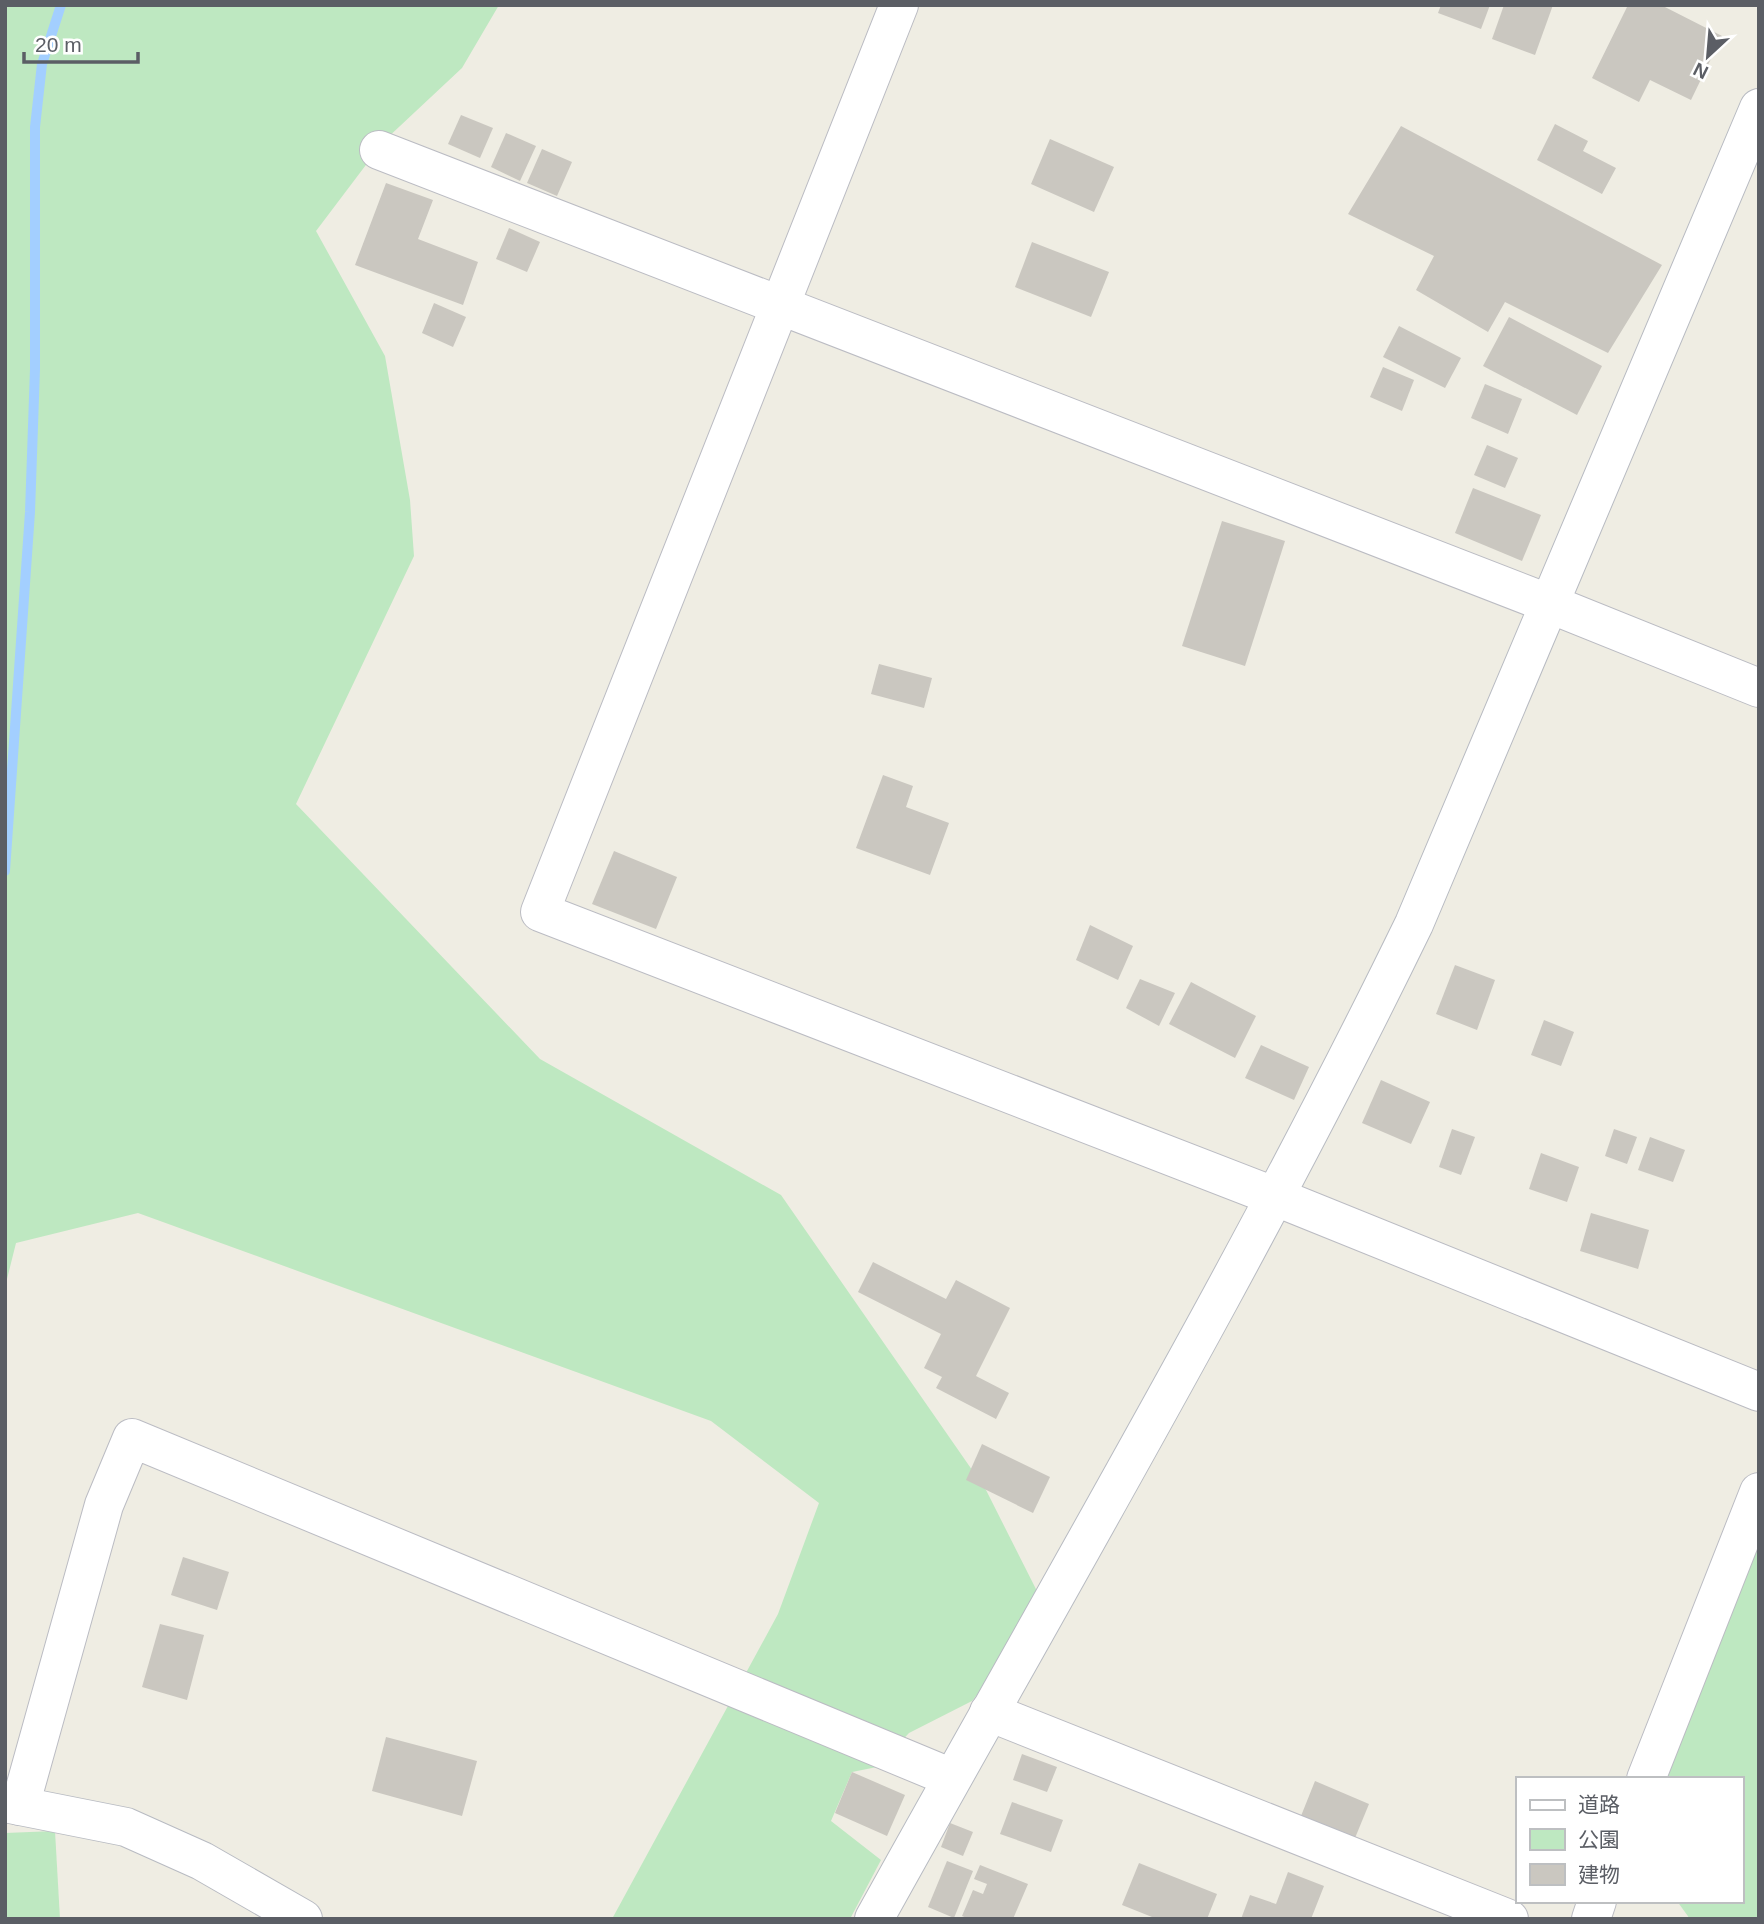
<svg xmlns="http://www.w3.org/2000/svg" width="1764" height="1924" viewBox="0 0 1764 1924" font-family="Arial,'Noto Sans JP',sans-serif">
  <rect width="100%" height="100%" fill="#efede3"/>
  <g fill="#bee8c1">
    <path d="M5,5H499L462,68L384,141L316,231L385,356L410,500L414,556L296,804L540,1059L781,1195L986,1490L1046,1609L972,1701L909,1733L877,1767L852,1772L831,1821L881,1860L850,1919H612L778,1614L819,1503L711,1421L138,1213L16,1243L5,1287Z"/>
    <path d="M1759,1501V1919H1690L1677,1901H1741V1779H1646Z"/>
    <path d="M55,1831L60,1919H5V1833Z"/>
  </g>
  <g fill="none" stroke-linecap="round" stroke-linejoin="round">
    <path stroke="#a3cfff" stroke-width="10" d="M5,871L30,512L35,369V127L42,64L61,5"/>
  </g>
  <g fill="#cac7c0">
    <path d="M1441,5H1490L1481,29L1438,13Z"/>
    <path d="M1504,5H1553L1535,55L1492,39Z"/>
    <path d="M1628,5H1661L1722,36L1691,100L1650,80L1639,102L1592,78Z"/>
    <path d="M461,115L493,128L480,158L448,144Z"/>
    <path d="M1555,124L1588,141L1583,151L1616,168L1602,194L1537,160Z"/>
    <path d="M1401,126L1662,265L1608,353L1505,302L1488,332L1416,290L1434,256L1348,214Z"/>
    <path d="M506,133L536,146L520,181L491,167Z"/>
    <path d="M1050,139L1114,167L1094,212L1031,184Z"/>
    <path d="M542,149L572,162L557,196L527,183Z"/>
    <path d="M386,183L433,200L418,239L478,262L463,305L355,265Z"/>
    <path d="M509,228L540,242L527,272L496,259Z"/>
    <path d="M1032,242L1109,272L1091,317L1015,287Z"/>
    <path d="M434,303L466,317L453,347L422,333Z"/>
    <path d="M1509,317L1602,366L1577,415L1483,366Z"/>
    <path d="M1399,326L1461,358L1445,388L1383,357Z"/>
    <path d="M1383,367L1414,380L1402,411L1370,397Z"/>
    <path d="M1485,384L1522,399L1508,434L1471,418Z"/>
    <path d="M1487,445L1518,458L1505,488L1474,475Z"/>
    <path d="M1473,488L1541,515L1522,561L1455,533Z"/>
    <path d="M1222,521L1285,541L1245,666L1182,646Z"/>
    <path d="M879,664L932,678L924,708L871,694Z"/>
    <path d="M883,775L913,786L906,807L949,823L930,875L856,848Z"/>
    <path d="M614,851L677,877L656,929L592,904Z"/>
    <path d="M1090,925L1133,946L1118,980L1076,960Z"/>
    <path d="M1455,965L1495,980L1477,1030L1436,1014Z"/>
    <path d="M1140,979L1175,993L1159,1026L1126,1008Z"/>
    <path d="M1191,982L1256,1016L1235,1058L1169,1024Z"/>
    <path d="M1544,1020L1574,1032L1561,1066L1531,1055Z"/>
    <path d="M1261,1045L1309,1067L1294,1100L1245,1078Z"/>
    <path d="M1381,1080L1430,1102L1411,1144L1362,1123Z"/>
    <path d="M1452,1129L1475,1137L1461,1175L1439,1167Z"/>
    <path d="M1614,1129L1637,1137L1627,1164L1605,1156Z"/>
    <path d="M1650,1137L1685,1150L1673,1182L1638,1170Z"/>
    <path d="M1541,1153L1579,1167L1567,1202L1529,1189Z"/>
    <path d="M1591,1213L1649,1230L1638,1269L1580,1251Z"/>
    <path d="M873,1262L946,1299L956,1280L1010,1308L976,1376L1009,1393L996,1419L936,1388L942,1377L924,1368L941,1334L858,1292Z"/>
    <path d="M982,1444L1050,1477L1033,1513L966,1480Z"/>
    <path d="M183,1557L229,1572L217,1610L171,1595Z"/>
    <path d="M160,1624L204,1635L187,1700L142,1687Z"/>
    <path d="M386,1737L477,1761L462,1816L372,1791Z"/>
    <path d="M1022,1754L1057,1767L1047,1792L1013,1780Z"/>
    <path d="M852,1772L905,1795L887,1836L835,1813Z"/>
    <path d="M1315,1781L1369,1804L1355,1838L1301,1816Z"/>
    <path d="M1012,1802L1063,1820L1051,1852L1000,1834Z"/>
    <path d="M950,1823L973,1832L963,1856L941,1847Z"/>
    <path d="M947,1861L973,1871L954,1918L928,1907Z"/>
    <path d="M1139,1863L1217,1894L1207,1919H1157L1122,1905Z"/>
    <path d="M980,1865L1028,1884L1013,1919H969L962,1916L973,1890L983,1894L987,1884L974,1879Z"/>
    <path d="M1288,1872L1324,1886L1311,1919H1241L1250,1895L1276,1904Z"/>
  </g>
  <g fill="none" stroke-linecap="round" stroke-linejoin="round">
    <g stroke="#bbbcc3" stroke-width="40">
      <g id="street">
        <path d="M899,5L540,912L1276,1197L1759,1392"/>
        <path d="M379,150L1550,604L1759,688"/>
        <path d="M989,1712L1509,1919"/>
        <path d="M1646,1779L1759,1492"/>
        <path d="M20,1806L104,1505L132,1438L952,1778"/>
        <path d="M1591,1919L1597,1901"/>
      </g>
    </g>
    <g stroke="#b8bbc2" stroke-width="40">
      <g id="secondary">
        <path d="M5,1803L126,1827L202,1861L303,1919"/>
        <path d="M874,1919C1057,1589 1249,1263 1414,924L1759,108"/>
      </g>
    </g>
    <use href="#street" stroke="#fff" stroke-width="38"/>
    <use href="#secondary" stroke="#fff" stroke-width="38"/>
  </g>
  <rect width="1764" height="1924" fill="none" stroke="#5b5e65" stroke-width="14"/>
  <rect x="1516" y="1777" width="228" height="126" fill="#ffffff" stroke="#bdbfc1" stroke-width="2"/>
  <rect x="1530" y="1800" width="35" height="10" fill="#ffffff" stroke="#bdbfc1" stroke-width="2"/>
  <text x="1578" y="1812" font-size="21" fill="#5b5e65">道路</text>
  <rect x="1530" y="1829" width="35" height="21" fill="#bee8c1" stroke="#bdbfc1" stroke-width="2"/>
  <text x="1578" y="1847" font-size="21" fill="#5b5e65">公園</text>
  <rect x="1530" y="1864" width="35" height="21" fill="#cac7c0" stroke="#bdbfc1" stroke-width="2"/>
  <text x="1578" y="1882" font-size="21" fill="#5b5e65">建物</text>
  <g transform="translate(1708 56) rotate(206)" stroke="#ffffff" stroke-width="5" paint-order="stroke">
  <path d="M0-5L12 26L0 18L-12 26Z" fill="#5b5e65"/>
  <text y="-10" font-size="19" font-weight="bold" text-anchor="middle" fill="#5b5e65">N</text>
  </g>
  <path d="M24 52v10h114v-10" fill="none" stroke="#5b5e65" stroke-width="3.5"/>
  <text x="35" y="52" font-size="21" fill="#5b5e65" stroke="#ffffff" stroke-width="5" paint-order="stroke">20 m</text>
</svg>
